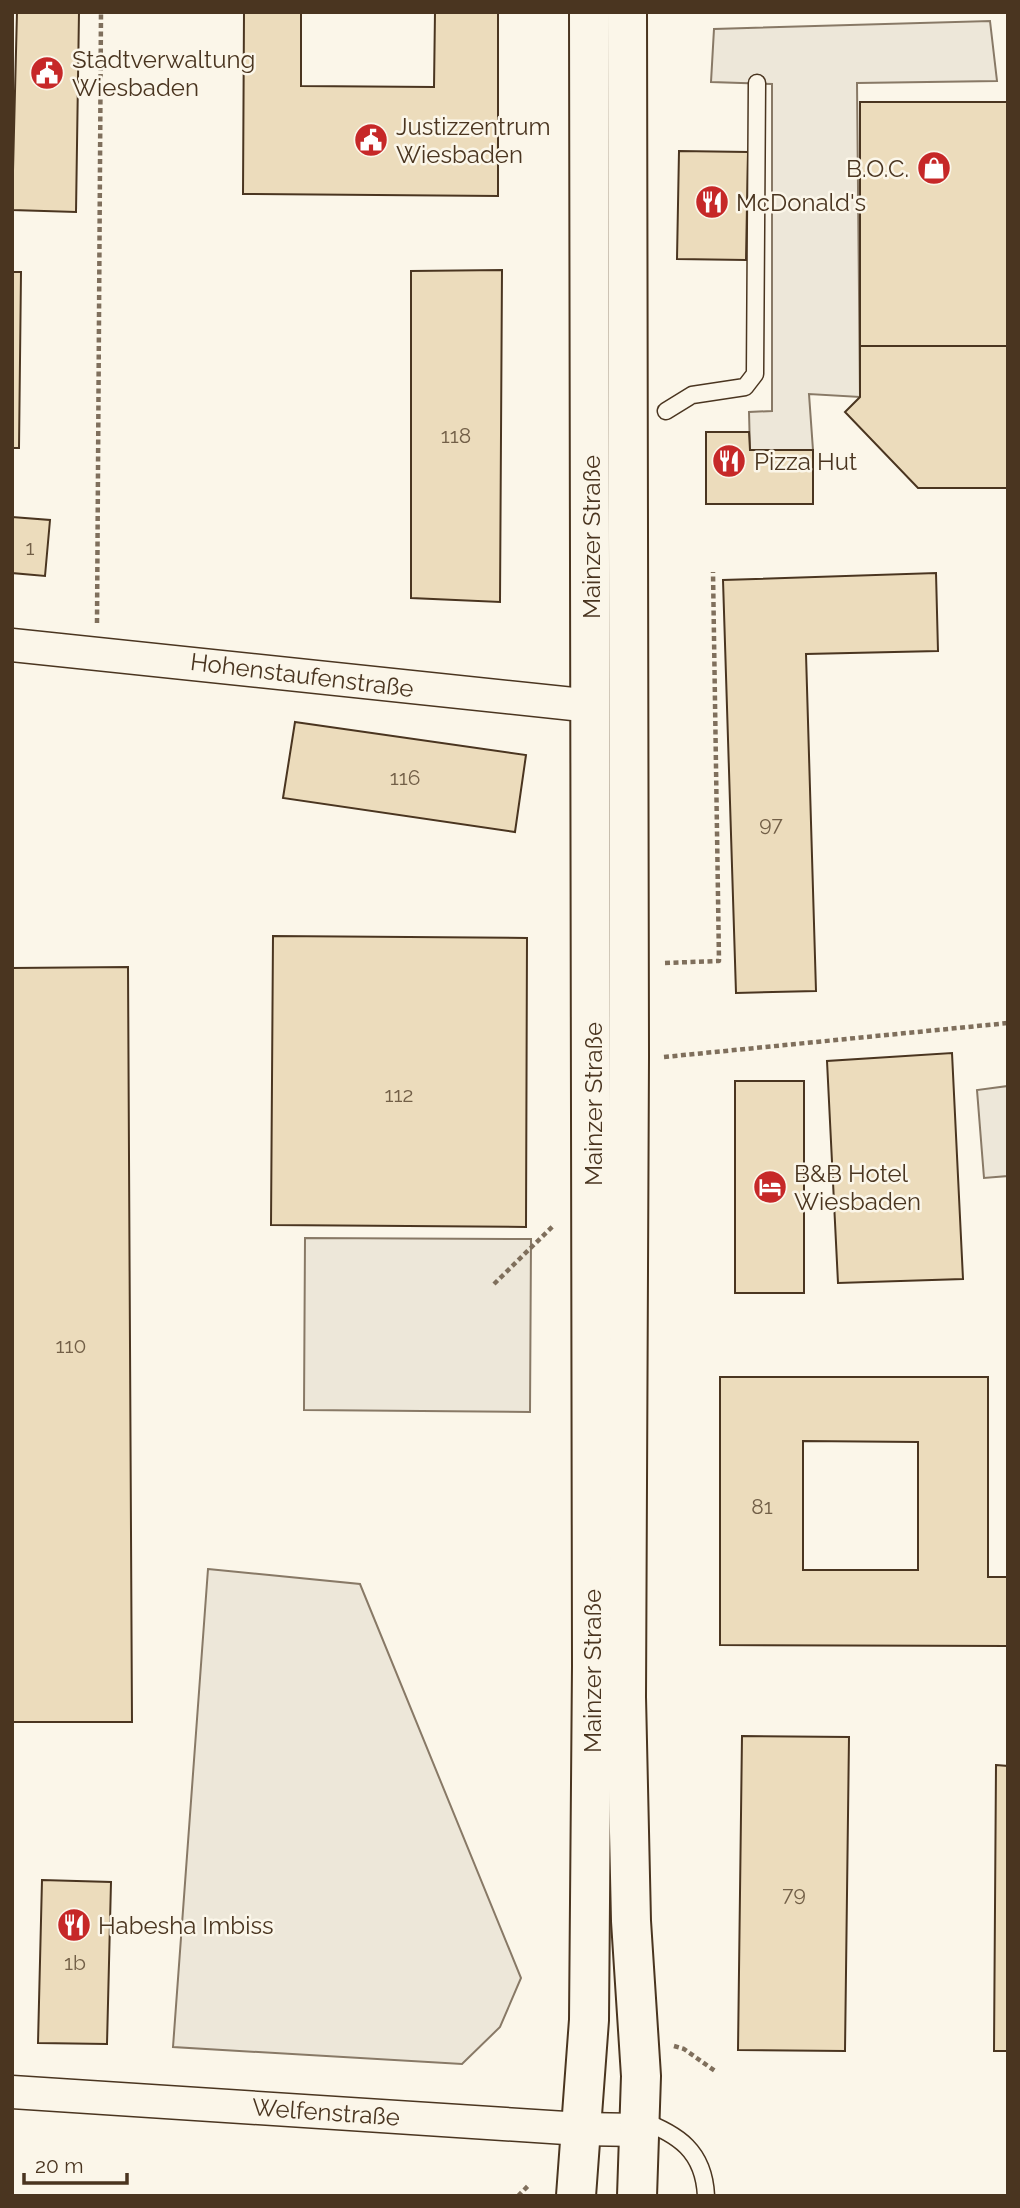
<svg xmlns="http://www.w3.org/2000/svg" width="1020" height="2208" viewBox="0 0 1020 2208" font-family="Raleway,sans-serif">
  <rect width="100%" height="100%" fill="#fbf6e9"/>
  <g fill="#ede7d9" stroke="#887966" stroke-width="2">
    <path d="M990,21L997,81L857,83L860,397L809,394L813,450H750L749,412L772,411V84L711,82L714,29Z"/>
    <path d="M1008,1086V1176L984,1178L977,1090Z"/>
    <path d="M305,1238L531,1239L530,1412L304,1410Z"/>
    <path d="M208,1569L360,1584L521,1978L500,2027L462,2064L173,2047Z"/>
  </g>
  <g fill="#ecdcbc" stroke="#4a3520" stroke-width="2" fill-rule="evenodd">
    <path d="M17,12H79L76,212L12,210Z"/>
    <path d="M244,12H301V86L434,87L435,12H498V196L243,194Z"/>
    <rect x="860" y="102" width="148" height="244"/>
    <path d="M679,151L748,152L746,260L677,259Z"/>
    <path d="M502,270L500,602L411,598V271Z"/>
    <path d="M12,272H21L19,448H12Z"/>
    <path d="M860,346H1008V488H918L845,412L860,397Z"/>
    <path d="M706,432H749L750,450H813V504H706Z"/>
    <path d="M12,517L50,520L45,576L12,573Z"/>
    <path d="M936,573L938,651L806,654L816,991L736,993L723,580Z"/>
    <path d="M295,722L526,755L515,832L283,798Z"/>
    <path d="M273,936L527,938L526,1227L271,1225Z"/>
    <path d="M128,967L132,1722H12V968Z"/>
    <path d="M952,1053L963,1279L838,1283L827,1061Z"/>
    <rect x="735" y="1081" width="69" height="212"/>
    <path d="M720,1377H988V1577H1008V1646L720,1645ZM803,1441L918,1442V1570H803Z"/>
    <path d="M742,1736L849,1737L845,2051L738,2050Z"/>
    <path d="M996,1765L1008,1766V2051H994Z"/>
    <path d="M42,1880L111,1882L107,2044L38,2043Z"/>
  </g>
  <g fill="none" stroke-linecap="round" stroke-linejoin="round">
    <g stroke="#4a3520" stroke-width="19">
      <g id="lane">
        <path d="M666,411L692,395L745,387L755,374L757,83"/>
        <path d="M640,2120C678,2134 704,2151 706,2196"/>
      </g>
    </g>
    <g stroke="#4a3520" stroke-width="35">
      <g id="street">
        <path d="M12,645L592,706"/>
        <path d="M12,2092L581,2129L639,2130"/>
      </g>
    </g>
    <g stroke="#4a3520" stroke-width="42">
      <g id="primary">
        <path d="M627,12L629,1057L626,1697L631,1921L641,2076L637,2196"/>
        <path d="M576,2196L589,2020L592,1666L589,12"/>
      </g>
    </g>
    <g stroke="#7f6f5c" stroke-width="4.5" stroke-dasharray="5 3.5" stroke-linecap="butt">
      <path d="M97,623L101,12"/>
      <path d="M665,963L719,961L713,572"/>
      <path d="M664,1057L1008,1023"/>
      <path d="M494,1284L554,1225"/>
      <path d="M674,2046L684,2049L715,2071"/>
      <path d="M518,2196L530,2184"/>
    </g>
    <use href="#lane" stroke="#fbf6e9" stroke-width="16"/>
    <use href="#street" stroke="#fbf6e9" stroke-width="32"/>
    <use href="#primary" stroke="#fbf6e9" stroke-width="38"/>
  </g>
  <defs>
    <g id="civic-disc" transform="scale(1.75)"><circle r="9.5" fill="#c62828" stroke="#fbf6e9"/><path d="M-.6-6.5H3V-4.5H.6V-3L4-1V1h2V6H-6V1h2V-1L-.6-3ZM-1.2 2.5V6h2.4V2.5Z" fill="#fff"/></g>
    <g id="shop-disc" transform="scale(1.75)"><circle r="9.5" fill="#c62828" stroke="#fbf6e9"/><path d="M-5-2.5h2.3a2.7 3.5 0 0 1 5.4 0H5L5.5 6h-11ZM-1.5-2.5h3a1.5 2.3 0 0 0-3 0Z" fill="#fff"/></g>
    <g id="restaurant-disc" transform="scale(1.75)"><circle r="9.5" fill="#c62828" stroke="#fbf6e9"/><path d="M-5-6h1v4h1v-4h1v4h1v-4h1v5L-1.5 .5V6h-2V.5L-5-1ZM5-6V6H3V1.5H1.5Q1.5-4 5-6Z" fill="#fff"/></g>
    <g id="hotel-disc" transform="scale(1.75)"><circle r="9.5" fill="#c62828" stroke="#fbf6e9"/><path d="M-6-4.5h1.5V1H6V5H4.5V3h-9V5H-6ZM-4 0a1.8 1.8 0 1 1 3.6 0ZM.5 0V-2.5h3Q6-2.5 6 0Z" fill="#fff"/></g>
  </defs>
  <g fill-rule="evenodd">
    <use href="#civic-disc" x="47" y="73"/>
    <use href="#civic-disc" x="371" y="140"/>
    <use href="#shop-disc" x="934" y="168"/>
    <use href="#restaurant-disc" x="712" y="202"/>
    <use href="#restaurant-disc" x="729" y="461"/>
    <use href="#hotel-disc" x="770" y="1187"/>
    <use href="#restaurant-disc" x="74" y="1925"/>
  </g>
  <g text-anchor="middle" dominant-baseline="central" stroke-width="5" stroke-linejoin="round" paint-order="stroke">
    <g font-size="21" fill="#725f47">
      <text x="456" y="435">118</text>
      <text x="30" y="547">1</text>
      <text x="405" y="777">116</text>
      <text x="771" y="823">97</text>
      <text x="399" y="1094">112</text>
      <text x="71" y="1345">110</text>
      <text x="762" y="1506">81</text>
      <text x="794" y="1893">79</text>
      <text x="75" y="1962">1b</text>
    </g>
    <g font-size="24" fill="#4a3520" stroke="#fbf6e9" text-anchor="start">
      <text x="72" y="59">Stadtverwaltung<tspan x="72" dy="28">Wiesbaden</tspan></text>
      <text x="396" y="126">Justizzentrum<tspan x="396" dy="28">Wiesbaden</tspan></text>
      <text x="909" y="168" text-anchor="end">B.O.C.</text>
      <text x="736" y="202">McDonald's</text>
      <text x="754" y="461">Pizza Hut</text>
      <text x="794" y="1173">B&amp;B Hotel<tspan x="794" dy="28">Wiesbaden</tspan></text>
      <text x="98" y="1925">Habesha Imbiss</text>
    </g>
    <g font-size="24" fill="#4a3520" stroke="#fbf6e9">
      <text transform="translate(591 537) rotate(-90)">Mainzer Straße</text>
      <text transform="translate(302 675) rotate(7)">Hohenstaufenstraße</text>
      <text transform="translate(593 1104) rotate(-90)">Mainzer Straße</text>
      <text transform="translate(592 1671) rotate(-90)">Mainzer Straße</text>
      <text transform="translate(326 2112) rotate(4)">Welfenstraße</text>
    </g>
  </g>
  <rect width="1020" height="2208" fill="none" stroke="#4a3520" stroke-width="28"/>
  <path d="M24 2173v10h103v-10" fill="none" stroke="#4a3520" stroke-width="3.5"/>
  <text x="35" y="2173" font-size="21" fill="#4a3520" stroke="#fbf6e9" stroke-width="5" paint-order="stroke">20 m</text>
</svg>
